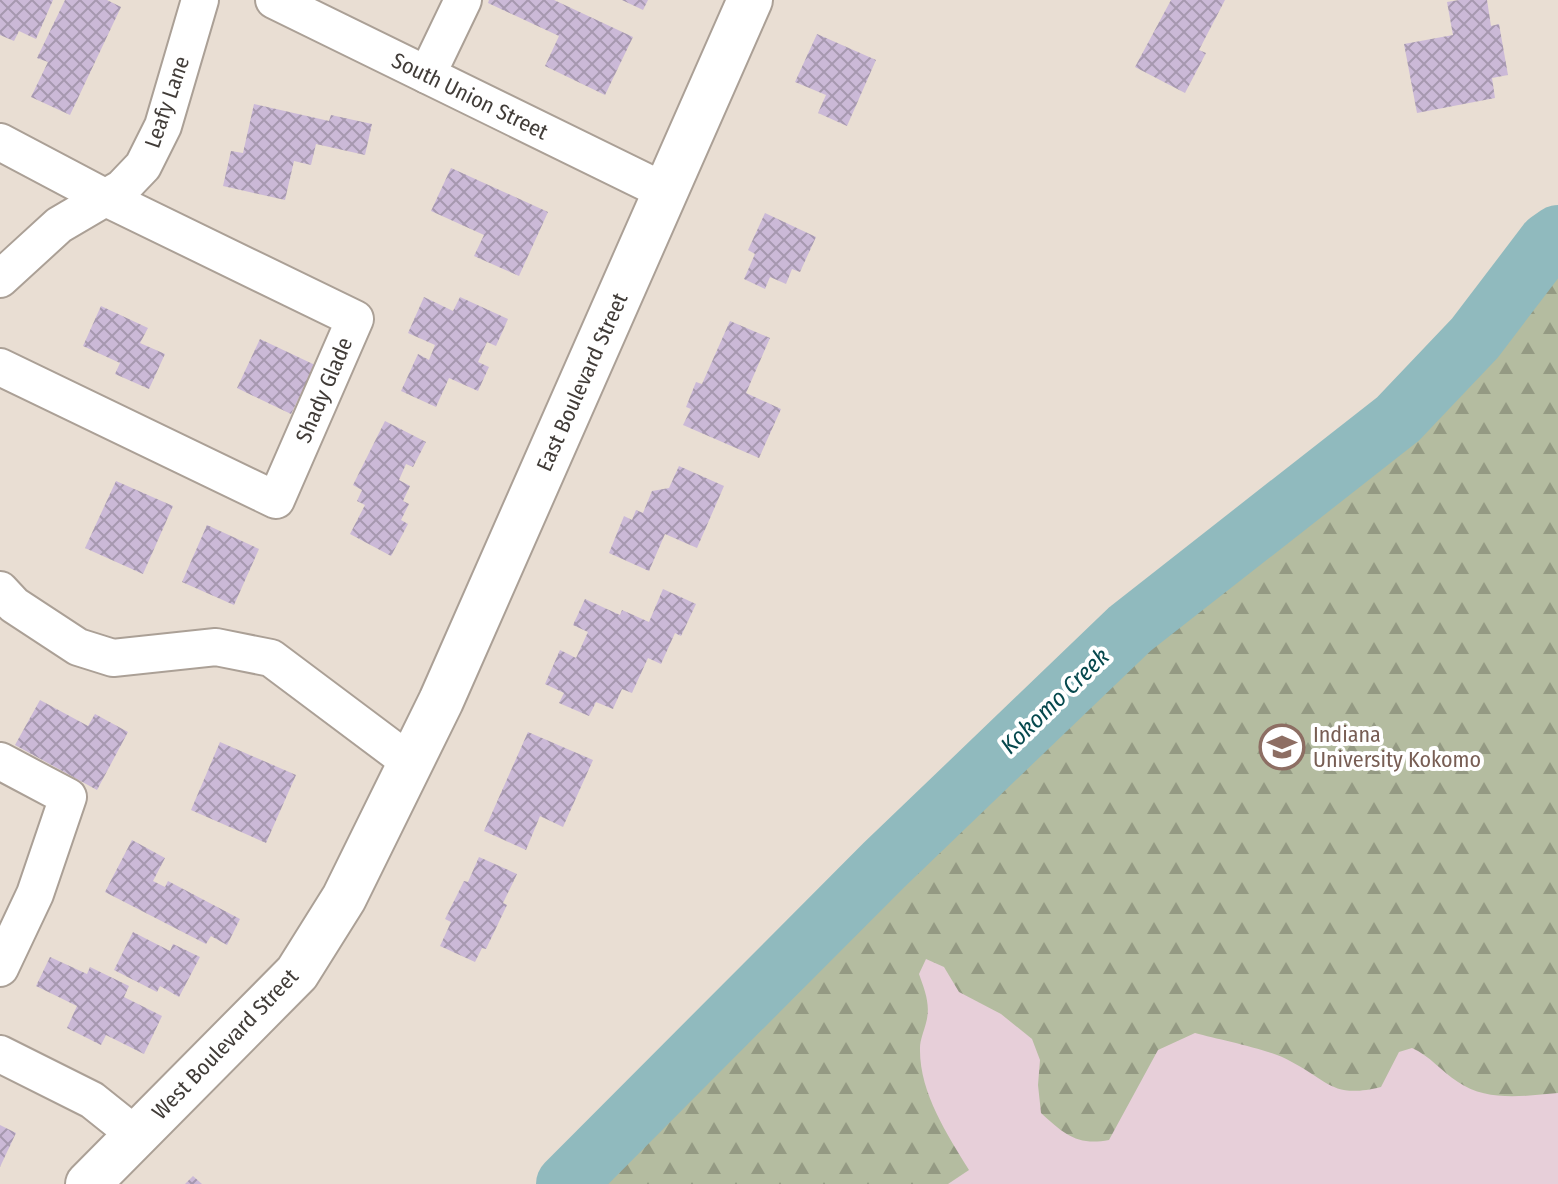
<svg xmlns="http://www.w3.org/2000/svg" width="1558" height="1184" viewBox="0 0 1558 1184" font-family="'Fira Sans Condensed',sans-serif">
  <defs>
    <pattern id="forest-firs" width="22" height="20" patternUnits="userSpaceOnUse" patternTransform="scale(2)"><rect width="22" height="20" fill="#b4bca0"/><path d="M5 1l3.5 6h-7zM16 11l3.5 6h-7z" fill="#949a83"/></pattern>
    <pattern id="building-cross-hatch" width="8" height="8" patternUnits="userSpaceOnUse" patternTransform="scale(2)"><rect width="8" height="8" fill="#cbb9d7"/><path d="M0 0l8 8M0 8l8-8" fill="none" stroke="#a698af"/></pattern>
  </defs>
  <rect width="100%" height="100%" fill="#e9ded3"/>
  <path fill="#e7cfd9" d="M1558,235V1184H566L884,865L1130,629L1398,419L1475,338L1548,242Z"/>
  <path fill="url(#forest-firs)" d="M1558,235V1093C1524,1096 1487,1102 1458,1082C1441,1071 1430,1056 1412,1048L1399,1052L1381,1087C1332,1099 1329,1081 1290,1061C1269,1049 1220,1040 1195,1033L1158,1050L1109,1140C1077,1146 1064,1134 1041,1113L1038,1085L1040,1060L1032,1039L1001,1014L959,992L944,967L926,959L919,974C925,991 931,1005 926,1023C924,1031 920,1040 920,1048C919,1092 947,1134 969,1170L948,1184H566L884,865L1130,629L1398,419L1475,338L1548,242Z"/>
  <g fill="none" stroke-linecap="round" stroke-linejoin="round">
    <path stroke="#90babe" stroke-width="60" d="M566,1184L884,865L1130,629L1398,419L1475,338L1548,242L1558,235"/>
  </g>
  <g fill="url(#building-cross-hatch)">
    <path d="M0,0H53L36,39L19,31L14,41L0,35Z"/>
    <path d="M65,0H107L121,7L70,115L31,97L48,62L37,58Z"/>
    <path d="M489,0H554L633,37L605,95L545,66L559,36L488,3Z"/>
    <path d="M622,0H648L643,10Z"/>
    <path d="M1171,0H1225L1199,50L1206,53L1185,93L1135,67Z"/>
    <path d="M1459,0H1487L1491,26L1499,24L1508,75L1492,78L1495,98L1417,113L1404,44L1453,35L1447,2Z"/>
    <path d="M817,34L876,60L847,126L818,113L826,95L795,82Z"/>
    <path d="M254,104L329,121L331,115L372,124L365,155L316,144L311,165L294,161L285,200L223,186L231,151L243,153Z"/>
    <path d="M451,168L548,212L519,276L474,256L484,235L431,211Z"/>
    <path d="M765,213L816,237L800,272L792,269L786,284L770,277L765,289L744,279L755,254L748,250Z"/>
    <path d="M424,297L453,311L460,297L508,319L496,346L487,342L478,362L489,367L478,391L449,378L436,407L401,391L418,354L429,360L435,345L408,333Z"/>
    <path d="M101,306L148,328L140,343L165,354L149,389L115,374L120,363L83,346Z"/>
    <path d="M730,321L770,338L746,393L781,409L759,458L683,425L691,409L686,407L696,382L702,384Z"/>
    <path d="M260,339L315,365L291,414L237,388Z"/>
    <path d="M385,421L426,442L413,467L406,464L399,480L410,486L403,501L409,504L401,520L408,524L391,556L350,534L365,505L357,501L362,490L353,485Z"/>
    <path d="M679,466L724,486L697,548L665,534L649,571L609,553L624,516L632,520L636,510L643,513L652,491L669,488Z"/>
    <path d="M116,481L173,506L143,574L85,548Z"/>
    <path d="M207,525L259,549L234,605L182,582Z"/>
    <path d="M663,589L696,604L681,636L675,633L661,664L648,658L632,693L622,689L613,709L596,702L589,716L559,703L564,693L545,684L560,650L576,658L588,632L573,625L585,599L620,615L622,610L649,622Z"/>
    <path d="M40,700L88,726L95,714L128,732L97,790L15,745Z"/>
    <path d="M528,732L593,760L563,827L540,816L526,850L484,831Z"/>
    <path d="M220,742L296,775L266,843L191,810Z"/>
    <path d="M132,840L165,858L153,881L165,887L168,881L240,919L227,945L211,936L206,944L105,892Z"/>
    <path d="M479,857L517,874L503,903L507,905L486,949L482,948L475,962L440,946L451,922L445,919L464,881L468,882Z"/>
    <path d="M133,932L170,951L173,944L200,957L179,997L160,986L157,992L114,970Z"/>
    <path d="M50,957L87,974L90,967L129,986L124,997L162,1016L144,1054L106,1035L101,1045L67,1028L77,1006L36,986Z"/>
    <path d="M0,1125L16,1133L0,1167Z"/>
    <path d="M193,1176L202,1184H185Z"/>
  </g>
  <g fill="none" stroke-linecap="round" stroke-linejoin="round">
    <g stroke="#aba096" stroke-width="40">
      <g id="minor">
        <path d="M274,0L666,192"/>
        <path d="M427,75L463,0"/>
        <path d="M0,142L106,198L355,319L276,500L0,367"/>
        <path d="M0,279L59,225L122,188L143,166L163,126L200,0"/>
        <path d="M0,590L14,605L78,647L113,658L216,647L271,658L411,763"/>
        <path d="M0,761L68,797L35,894L0,968"/>
        <path d="M0,1054L92,1100L137,1136"/>
      </g>
    </g>
    <g stroke="#aba096" stroke-width="48">
      <path id="major" d="M88,1184L297,973L344,898L441,701L750,0"/>
    </g>
    <use href="#minor" stroke="#fff" stroke-width="36"/>
    <use href="#major" stroke="#fff" stroke-width="44"/>
  </g>
  <defs>
    <g id="university-ring" transform="scale(2.3)"><circle r="9.5" fill="#fff" stroke="#8d6e63" stroke-width="1.5"/><path d="M0-5L7-2L0 1L-7-2ZM-4 1L0 2.5L4 1V4Q0 6-4 4Z" fill="#8d6e63"/></g>
  </defs>
  <g fill-rule="evenodd">
    <use href="#university-ring" x="1282" y="747"/>
  </g>
  <g text-anchor="middle" dominant-baseline="central" stroke-width="8" stroke-linejoin="round" paint-order="stroke">
    <g font-size="22" fill="#413c38" stroke="#fff">
      <text transform="translate(470 96) rotate(26)">South Union Street</text>
      <text transform="translate(167 102) rotate(-71)">Leafy Lane</text>
      <text transform="translate(582 382) rotate(-66)">East Boulevard Street</text>
      <text transform="translate(324 390) rotate(-67)">Shady Glade</text>
      <text transform="translate(225 1044) rotate(-46)">West Boulevard Street</text>
    </g>
    <g font-size="22" fill="#785e54" stroke="#fff" text-anchor="start">
      <text x="1313" y="734">Indiana<tspan x="1313" dy="25">University Kokomo</tspan></text>
    </g>
    <g font-size="24" font-style="italic" fill="#06484d" stroke="#fff">
      <text transform="translate(1055 701) rotate(-44)">Kokomo Creek</text>
    </g>
  </g>
</svg>
